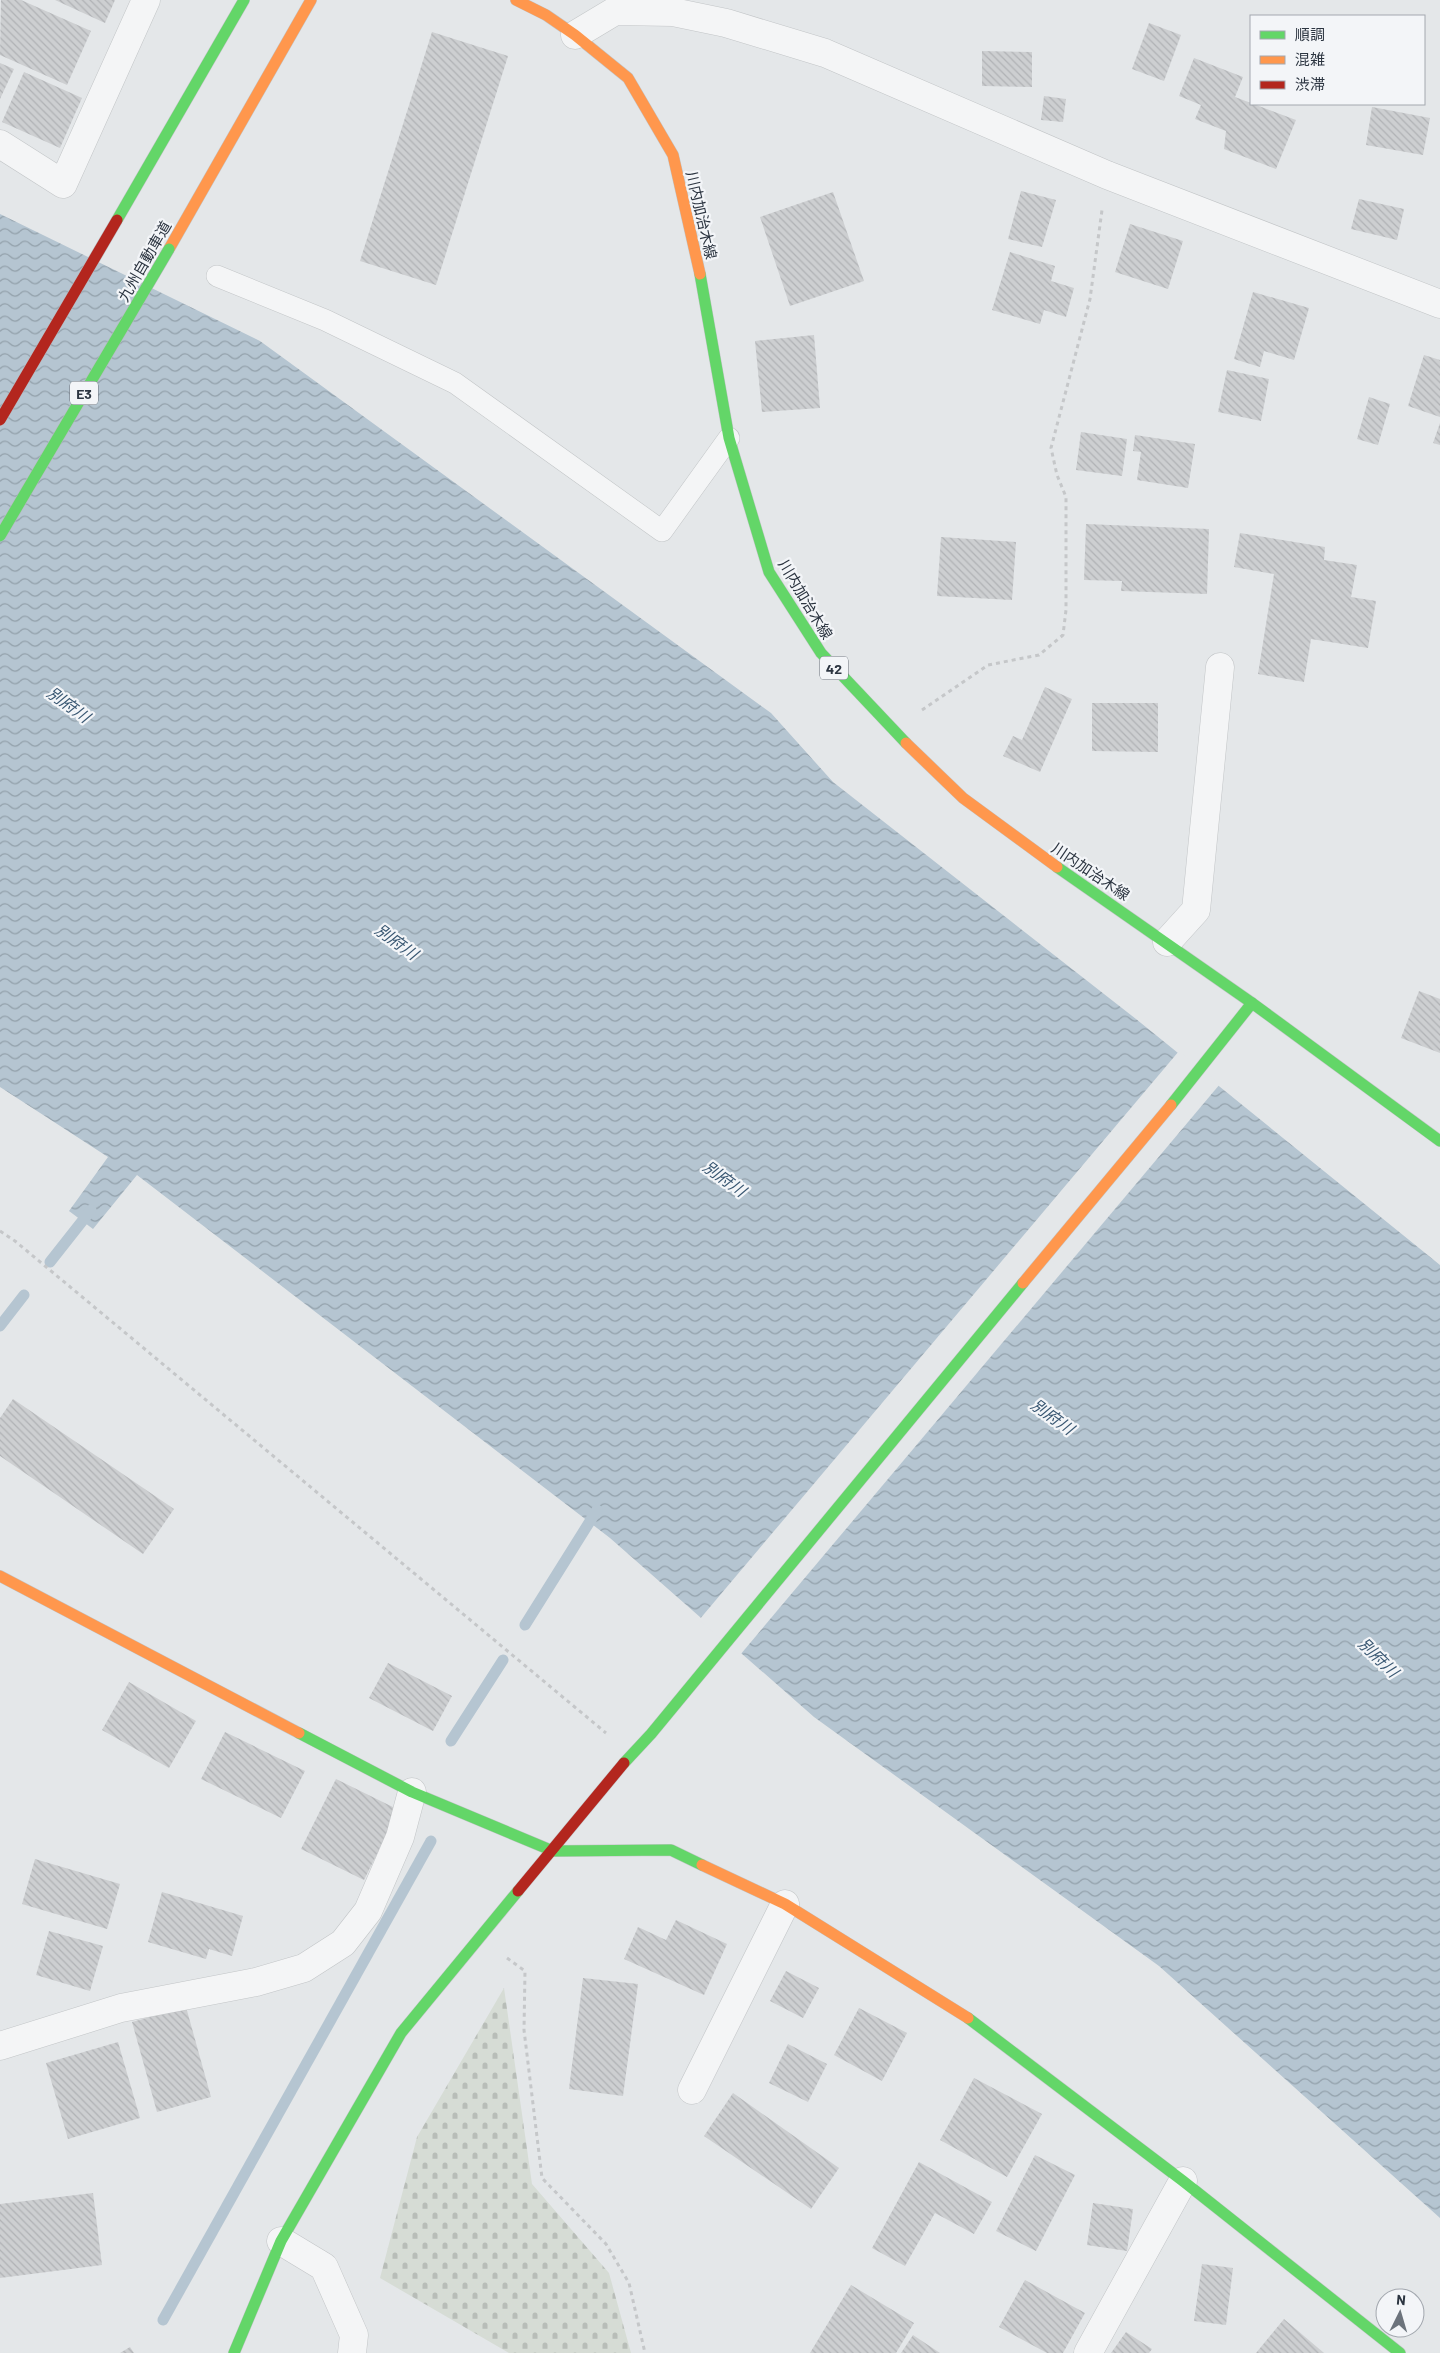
<svg xmlns="http://www.w3.org/2000/svg" width="1440" height="2353" viewBox="0 0 1440 2353" font-family="Barlow,'Noto Sans JP',sans-serif">
  <defs>
    <pattern id="cemetery-stones" width="16" height="16" patternUnits="userSpaceOnUse" patternTransform="scale(1.25)"><rect width="16" height="16" fill="#d6dcd5"/><path d="M2 7V4a2 2 0 0 1 4 0v3zM10 15v-3a2 2 0 0 1 4 0v3z" fill="#b8bdb8"/></pattern>
    <pattern id="water-waves" width="16" height="10" patternUnits="userSpaceOnUse" patternTransform="scale(1.25)"><rect width="16" height="10" fill="#b5c5d1"/><path d="M0 5q4-4 8 0t8 0" fill="none" stroke="#93a1ab"/></pattern>
    <pattern id="building-back-hatch" width="6" height="6" patternUnits="userSpaceOnUse" patternTransform="scale(1.25)"><rect width="6" height="6" fill="#cdcfd1"/><path d="M-1 5l2 2M0 0l6 6M5-1l2 2" fill="none" stroke="#b0b2b5"/></pattern>
  </defs>
  <rect width="100%" height="100%" fill="#e4e7e9"/>
  <path fill="url(#cemetery-stones)" d="M504,1988L532,2184L609,2273L631,2353H509L380,2278L417,2137Z"/>
  <path fill="url(#water-waves)" d="M0,214L260,341L771,713L833,782L1136,1019L1440,1265V2218L1159,1966L814,1717L610,1538L137,1175L93,1229L69,1211L108,1157L0,1087Z"/>
  <path fill="#e4e7e9" d="M1179,1051L1220,1084L740,1655L699,1620Z"/>
  <g fill="none" stroke-linecap="round" stroke-linejoin="round">
    <g stroke="#b5c5d1" stroke-width="11">
      <path d="M50,1262L91,1210"/>
      <path d="M0,1326L24,1295"/>
      <path d="M525,1625L597,1510"/>
      <path d="M451,1741L503,1660"/>
      <path d="M163,2320L431,1841"/>
    </g>
  </g>
  <g fill="url(#building-back-hatch)">
    <path d="M1,0H21L91,31L67,85L0,55Z"/>
    <path d="M55,0H115L105,23Z"/>
    <path d="M1149,23L1181,35L1164,81L1132,69Z"/>
    <path d="M432,32L508,56L436,285L360,261Z"/>
    <path d="M982,51L1032,52V87L982,86Z"/>
    <path d="M1194,58L1243,77L1235,97L1296,120L1276,169L1224,149L1226,131L1195,119L1201,105L1179,96Z"/>
    <path d="M0,63L14,69L0,99Z"/>
    <path d="M24,72L82,98L60,148L2,122Z"/>
    <path d="M1044,96L1066,99L1063,122L1041,120Z"/>
    <path d="M1372,107L1430,118L1423,155L1366,145Z"/>
    <path d="M1021,191L1056,200L1042,247L1008,239Z"/>
    <path d="M833,192L864,281L790,306L760,217Z"/>
    <path d="M1359,199L1404,209L1397,240L1351,229Z"/>
    <path d="M1130,224L1183,241L1168,289L1115,272Z"/>
    <path d="M1010,252L1055,266L1051,281L1074,288L1066,317L1044,310L1040,324L992,310Z"/>
    <path d="M1253,292L1309,308L1294,360L1264,351L1260,367L1234,359Z"/>
    <path d="M814,335L820,408L762,412L755,341Z"/>
    <path d="M1424,355L1440,360V417L1408,406Z"/>
    <path d="M1227,370L1269,379L1261,421L1218,412Z"/>
    <path d="M1369,397L1390,404L1378,445L1357,439Z"/>
    <path d="M1440,423V445L1433,443Z"/>
    <path d="M1081,432L1127,439L1122,476L1076,470Z"/>
    <path d="M1135,435L1195,444L1188,488L1137,480L1141,452L1133,451Z"/>
    <path d="M1086,524L1209,529L1207,594L1121,591L1122,581L1084,580Z"/>
    <path d="M1240,533L1325,547L1324,560L1357,565L1351,597L1376,601L1368,648L1311,639L1304,682L1258,674L1274,574L1234,567Z"/>
    <path d="M941,537L1016,542L1012,600L937,596Z"/>
    <path d="M1045,687L1072,699L1040,772L1003,756L1013,736L1022,740Z"/>
    <path d="M1092,703H1158V752L1092,751Z"/>
    <path d="M1419,991L1440,999V1053L1401,1038Z"/>
    <path d="M13,1399L174,1509L143,1554L0,1456V1418Z"/>
    <path d="M388,1663L452,1696L433,1731L369,1698Z"/>
    <path d="M129,1682L196,1721L169,1768L102,1730Z"/>
    <path d="M225,1732L305,1771L281,1818L201,1779Z"/>
    <path d="M336,1779L399,1810L364,1880L301,1849Z"/>
    <path d="M35,1859L120,1884L107,1929L22,1904Z"/>
    <path d="M162,1892L243,1916L232,1956L209,1949L206,1959L148,1942Z"/>
    <path d="M676,1920L727,1944L704,1995L624,1959L638,1927L666,1940Z"/>
    <path d="M49,1931L103,1946L90,1991L36,1975Z"/>
    <path d="M786,1971L819,1988L803,2018L770,2001Z"/>
    <path d="M583,1978L638,1984L623,2096L569,2089Z"/>
    <path d="M186,2007L211,2097L157,2112L132,2022Z"/>
    <path d="M859,2008L907,2033L882,2081L834,2055Z"/>
    <path d="M118,2042L140,2118L68,2139L46,2063Z"/>
    <path d="M788,2044L827,2064L808,2102L769,2083Z"/>
    <path d="M974,2078L1042,2114L1007,2177L940,2140Z"/>
    <path d="M733,2093L839,2168L811,2209L704,2136Z"/>
    <path d="M1035,2155L1075,2175L1036,2251L996,2231Z"/>
    <path d="M919,2162L992,2202L974,2234L935,2213L905,2266L872,2248Z"/>
    <path d="M93,2193L102,2265L0,2278V2204Z"/>
    <path d="M1093,2203L1133,2209L1127,2251L1087,2245Z"/>
    <path d="M1202,2264L1233,2268L1226,2325L1194,2321Z"/>
    <path d="M1025,2280L1085,2313L1063,2353H1047L999,2327Z"/>
    <path d="M851,2285L914,2323L896,2353H810Z"/>
    <path d="M1284,2319L1324,2353H1256Z"/>
    <path d="M1126,2332L1152,2349L1149,2353H1111Z"/>
    <path d="M913,2335L940,2353H901Z"/>
    <path d="M130,2347L134,2353H120Z"/>
  </g>
  <g fill="none" stroke-linecap="round" stroke-linejoin="round">
    <g stroke="#c2c5c7" stroke-width="22">
      <path id="lane" d="M217,276L325,320L455,383L662,531L729,438"/>
    </g>
    <g stroke="#c2c5c7" stroke-width="29">
      <g id="street">
        <path d="M575,35L615,11L673,12L726,23L825,53L1107,175L1440,304"/>
        <path d="M0,144L63,184L146,0"/>
        <path d="M1167,942L1196,910L1220,667"/>
        <path d="M0,2046L121,2008L256,1982L304,1968L343,1943L368,1911L400,1837L412,1792"/>
        <path d="M692,2090L785,1904"/>
        <path d="M281,2241L324,2267L354,2335L352,2353"/>
        <path d="M1088,2353L1183,2181"/>
      </g>
    </g>
    <g stroke="#c2c5c7" stroke-width="12">
      <g id="fast">
        <path d="M117,220L244,0"/>
        <path d="M700,274L729,438L769,572L821,653L906,743"/>
        <path d="M1057,867L1252,1003L1440,1141"/>
        <path d="M1171,1105L1252,1003"/>
        <path d="M299,1733L412,1792L553,1851L671,1850L702,1865"/>
        <path d="M624,1763L651,1734L1023,1283"/>
        <path d="M968,2018L1183,2181L1400,2353"/>
        <path d="M234,2353L281,2241L401,2033L518,1891"/>
      </g>
    </g>
    <g stroke="#c2c5c7" stroke-width="12">
      <g id="slow">
        <path d="M516,0L546,15L575,35L628,78L673,155L700,274"/>
        <path d="M169,249L311,0"/>
        <path d="M906,743L963,798L1057,867"/>
        <path d="M1023,1283L1171,1105"/>
        <path d="M0,1576L299,1733"/>
        <path d="M702,1865L785,1904L968,2018"/>
      </g>
    </g>
    <g stroke="#c2c5c7" stroke-width="12">
      <path id="jam" d="M518,1891L624,1763"/>
    </g>
    <g stroke="#c5c7c9" stroke-width="3" stroke-dasharray="4 4" stroke-linecap="butt">
      <path d="M922,710L988,665L1039,655L1063,635L1066,610V497L1057,475L1051,448L1090,299L1102,210"/>
      <path d="M0,1231L15,1241L606,1733"/>
      <path d="M507,1958L525,1971L524,2030L542,2178L606,2244L629,2283L645,2353"/>
    </g>
    <use href="#lane" stroke="#f4f5f6" stroke-width="21"/>
    <use href="#street" stroke="#f4f5f6" stroke-width="28"/>
    <use href="#fast" stroke="#63d668" stroke-width="11"/>
    <use href="#slow" stroke="#ff974d" stroke-width="11"/>
    <use href="#jam" stroke="#b3261e" stroke-width="11"/>
    <g stroke="#b7babe" stroke-width="12" stroke-linecap="butt">
      <path id="fast-bridge" d="M0,536L169,249"/>
    </g>
    <g stroke="#b7babe" stroke-width="12" stroke-linecap="butt">
      <path id="jam-bridge" d="M0,420L117,220"/>
    </g>
    <use href="#fast-bridge" stroke="#63d668" stroke-width="11"/>
    <use href="#jam-bridge" stroke="#b3261e" stroke-width="11"/>
  </g>
  <g text-anchor="middle" dominant-baseline="central" stroke-width="4.5" stroke-linejoin="round" paint-order="stroke">
    <g fill="#f3f5f8" stroke="#686f78" stroke-width="1">
      <rect x="70" y="381.5" width="28" height="23" rx="4"/>
      <rect x="820" y="656.5" width="28" height="23" rx="4"/>
    </g>
    <g font-size="14" font-weight="bold" fill="#2c3541">
      <text x="84" y="393">E3</text>
      <text x="834" y="668">42</text>
    </g>
    <g font-size="15" fill="#2c3541" stroke="#f3f5f8">
      <text transform="translate(702 215) rotate(77)">川内加治木線</text>
      <text transform="translate(144 261) rotate(-60)">九州自動車道</text>
      <text transform="translate(806 599) rotate(59)">川内加治木線</text>
      <text transform="translate(1091 871) rotate(34)">川内加治木線</text>
    </g>
    <g font-size="16" font-style="italic" fill="#395772" stroke="#f3f5f8">
      <text transform="translate(69 704) rotate(36)">別府川</text>
      <text transform="translate(397 941) rotate(36)">別府川</text>
      <text transform="translate(725 1178) rotate(36)">別府川</text>
      <text transform="translate(1053 1416) rotate(36)">別府川</text>
      <text transform="translate(1379 1657) rotate(44)">別府川</text>
    </g>
  </g>
  <rect x="1250" y="15" width="175" height="90" fill="#f3f5f8" stroke="#a3a8af"/>
  <rect x="1260" y="31" width="25" height="8" fill="#63d668" stroke="#a3a8af"/>
  <text x="1295" y="40" font-size="15" fill="#2c3541">順調</text>
  <rect x="1260" y="56" width="25" height="8" fill="#ff974d" stroke="#a3a8af"/>
  <text x="1295" y="65" font-size="15" fill="#2c3541">混雑</text>
  <rect x="1260" y="81" width="25" height="8" fill="#b3261e" stroke="#a3a8af"/>
  <text x="1295" y="90" font-size="15" fill="#2c3541">渋滞</text>
  <g transform="translate(1400 2313) rotate(5)"><circle r="24" fill="#f3f5f8" stroke="#a3a8af"/>
  <path d="M0-4L9 19L0 12L-9 19Z" fill="#6c737c"/>
  <text y="-8" font-size="14" font-weight="bold" text-anchor="middle" fill="#2c3541">N</text>
  </g>
</svg>
